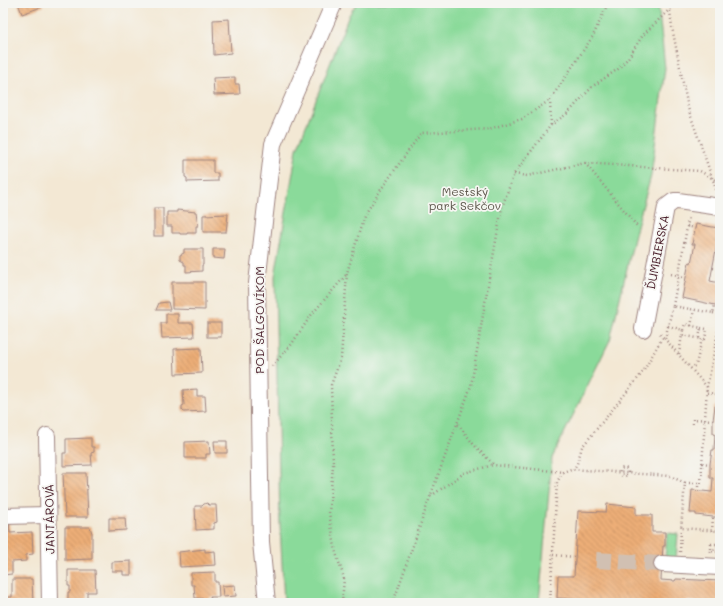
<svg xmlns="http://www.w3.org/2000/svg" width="723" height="606" viewBox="0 0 723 606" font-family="Mali,sans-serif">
  <defs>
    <pattern id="building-back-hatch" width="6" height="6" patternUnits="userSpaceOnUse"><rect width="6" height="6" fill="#edae77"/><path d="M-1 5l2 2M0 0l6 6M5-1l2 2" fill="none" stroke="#c28d62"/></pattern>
  </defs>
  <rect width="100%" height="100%" fill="#f6f6f2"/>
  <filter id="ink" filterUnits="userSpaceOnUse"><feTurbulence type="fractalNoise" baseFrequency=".025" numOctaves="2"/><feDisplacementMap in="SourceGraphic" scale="8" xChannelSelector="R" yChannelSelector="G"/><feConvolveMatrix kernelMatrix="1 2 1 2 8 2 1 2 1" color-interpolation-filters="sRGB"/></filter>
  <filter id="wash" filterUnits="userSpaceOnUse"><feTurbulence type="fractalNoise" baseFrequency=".012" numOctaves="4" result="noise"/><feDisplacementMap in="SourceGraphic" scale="16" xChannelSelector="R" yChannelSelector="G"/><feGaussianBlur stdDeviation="0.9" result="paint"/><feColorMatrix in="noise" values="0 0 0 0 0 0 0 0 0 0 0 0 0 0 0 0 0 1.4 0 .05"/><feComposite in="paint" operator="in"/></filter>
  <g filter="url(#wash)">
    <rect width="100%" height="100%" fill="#f3e8d4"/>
    <g fill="#8ada9a" stroke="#6a7c62">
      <path d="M357,3H658L665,68L651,176L637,226L610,340L552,458L539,603H284L280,525L275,276L297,149L349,15Z"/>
      <path d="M667,533L678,534L676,559L665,558Z"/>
    </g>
    <g id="blocks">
      <g fill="url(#building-back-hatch)">
        <path d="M18,3H42L44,6L22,14Z"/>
        <path d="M229,19L231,53L214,55L213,20Z"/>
        <path d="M235,77V84H239L240,94L214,95L213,78Z"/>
        <path d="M185,160H213V173H218V181L187,182V178L185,177Z"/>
        <rect x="154" y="208" width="9" height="28"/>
        <path d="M177,210L196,212L198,226H196V233H187V234H180V233H172V226H167V212H177Z"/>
        <path d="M228,214L226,232H203V215Z"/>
        <path d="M696,224L718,228L717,234H719L710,281L720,283V306L682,298L689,262L691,263L695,244H692Z"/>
        <path d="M184,249H203V265H202V271L186,272V265H184V262L180,260V255L184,253Z"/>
        <path d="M213,249H225L224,259L213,258Z"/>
        <path d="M172,282H205V310L172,309Z"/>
        <path d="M168,302L170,310H156L159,303Z"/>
        <path d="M166,314H178V323H193L194,337L162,338L161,323H166Z"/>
        <rect x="207" y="323" width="14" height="14"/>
        <path d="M201,348L202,373L175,374L174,349Z"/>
        <path d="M197,389V396H205L206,411L184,412L182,410V406L184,405L183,390Z"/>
        <path d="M717,398H720V517H713L696,515V513H690L692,490L712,492L713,478H710V464L712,450H714L715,434H713V420L715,406H717Z"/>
        <path d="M91,438V447H94V452L91,453L92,465L63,466V453H66V439Z"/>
        <path d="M209,441L210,454H206V458H185V442Z"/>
        <path d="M214,441H227V453H215Z"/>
        <path d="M63,473H86L88,517H65Z"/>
        <path d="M207,503L209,505H216L217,522L214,523V529L196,530L195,506H202L204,504Z"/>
        <path d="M607,504L636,507V515H652V532H665V546H663L661,580L675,581L676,579L720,581V603H699L688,601V603H620L557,598L558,576H574L578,511L606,512Z"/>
        <path d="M109,518H125L126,530L109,531Z"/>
        <path d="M3,521H9L10,533L32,532L33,554L26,555V561L12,562V574L3,575Z"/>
        <path d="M65,527H90L92,533V559L65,560Z"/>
        <path d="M205,549V552L215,551L216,565L180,567L179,552Z"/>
        <path d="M131,561V575H123V571H112V562Z"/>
        <path d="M68,570H95L96,592H87V603H68V592H70V586H68Z"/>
        <path d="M215,572V582H218L219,597H210L211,599L195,598L194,585H191V573Z"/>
        <path d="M12,579H32L33,603H6V597H12Z"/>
        <path d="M235,585L236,596L223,597L222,586Z"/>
      </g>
    </g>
  </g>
  <g filter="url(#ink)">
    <use href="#blocks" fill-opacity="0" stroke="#9e8480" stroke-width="1"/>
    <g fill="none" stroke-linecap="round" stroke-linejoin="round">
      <path stroke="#d1c0b2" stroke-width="16" stroke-dasharray="16 8" stroke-linecap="butt" d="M596,560L662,564"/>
      <g stroke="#9e8480" stroke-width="18">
        <g id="minor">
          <path d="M643,329L666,207L674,201H678L720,207"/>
          <path d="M47,436L50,603"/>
          <path d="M3,516L48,515"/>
          <path d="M662,564L720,567"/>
          <path d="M267,603L261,542L257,283L273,144L334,3"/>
        </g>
      </g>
      <g stroke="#9e8480" stroke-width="2.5" stroke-dasharray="1 3" stroke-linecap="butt">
        <path d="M669,3L672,27L688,108L717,192"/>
        <path d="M551,125L550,100L593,36L608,3"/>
        <path d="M585,163L637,226"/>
        <path d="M514,174L527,176L585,163L700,171L720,183"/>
        <path d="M687,226L695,228"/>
        <path d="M718,241L720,242"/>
        <path d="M713,268L720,269"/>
        <path d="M671,274L678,275"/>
        <path d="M678,277L685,278"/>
        <path d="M673,306L689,216"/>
        <path d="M713,313L720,314"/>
        <path d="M668,326L683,330L682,335"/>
        <path d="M691,326L694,310"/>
        <path d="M701,328L707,329L705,339H702"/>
        <path d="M683,330L685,324L701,328L699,338"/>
        <path d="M660,334L665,339"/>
        <path d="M679,354L682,335L702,339L696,365L691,368"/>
        <path d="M272,366L291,345L312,314L347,274"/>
        <path d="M711,366L719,368"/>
        <path d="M707,387L665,339L673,306L713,313L715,305"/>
        <path d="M707,393L720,394"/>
        <path d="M458,424L474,445L494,465L563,472"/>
        <path d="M693,424V419L713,420"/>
        <path d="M702,463L710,464"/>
        <circle cx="624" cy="472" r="4"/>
        <path d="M573,470L577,464L582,447L643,372L662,338"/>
        <path d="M685,483H701L707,387L720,321"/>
        <path d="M698,491V483"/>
        <path d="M431,496L464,473L493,465"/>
        <path d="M712,531L713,517"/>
        <path d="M711,544H718V552L711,551Z"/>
        <path d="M680,552L681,528"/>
        <path d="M710,552L720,546"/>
        <path d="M553,555L575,557"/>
        <path d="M551,600L591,603"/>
        <path d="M342,603L344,578L336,553L329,513L333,465L331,385L341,358L347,273L364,216L382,188L421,133L489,129L522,119L550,100"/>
        <path d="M393,603L430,497L471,386L487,291L502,207L514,174L551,125L568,113L593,86L618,69L628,58L643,35L670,9"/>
        <path d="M550,603L557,482L563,472L571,469L670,476L685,483L681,528L720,531"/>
      </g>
      <use href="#minor" stroke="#fff" stroke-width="16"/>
    </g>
  </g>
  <g text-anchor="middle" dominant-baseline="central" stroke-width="3.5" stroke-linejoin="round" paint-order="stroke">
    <g font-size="12" fill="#5d574c" stroke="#f6f6f2">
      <text x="465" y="191">Mestský<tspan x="465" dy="14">park Sekčov</tspan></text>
    </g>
    <g font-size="12" fill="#4a1f2b" stroke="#f6f6f2">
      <text transform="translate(657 252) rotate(-79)">ĎUMBIERSKA</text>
      <text transform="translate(259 320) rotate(-90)">POD ŠALGOVÍKOM</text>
      <text transform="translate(49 519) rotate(-91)">JANTÁROVÁ</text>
    </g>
  </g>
  <rect width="723" height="606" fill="none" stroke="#f6f6f2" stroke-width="16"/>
</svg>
